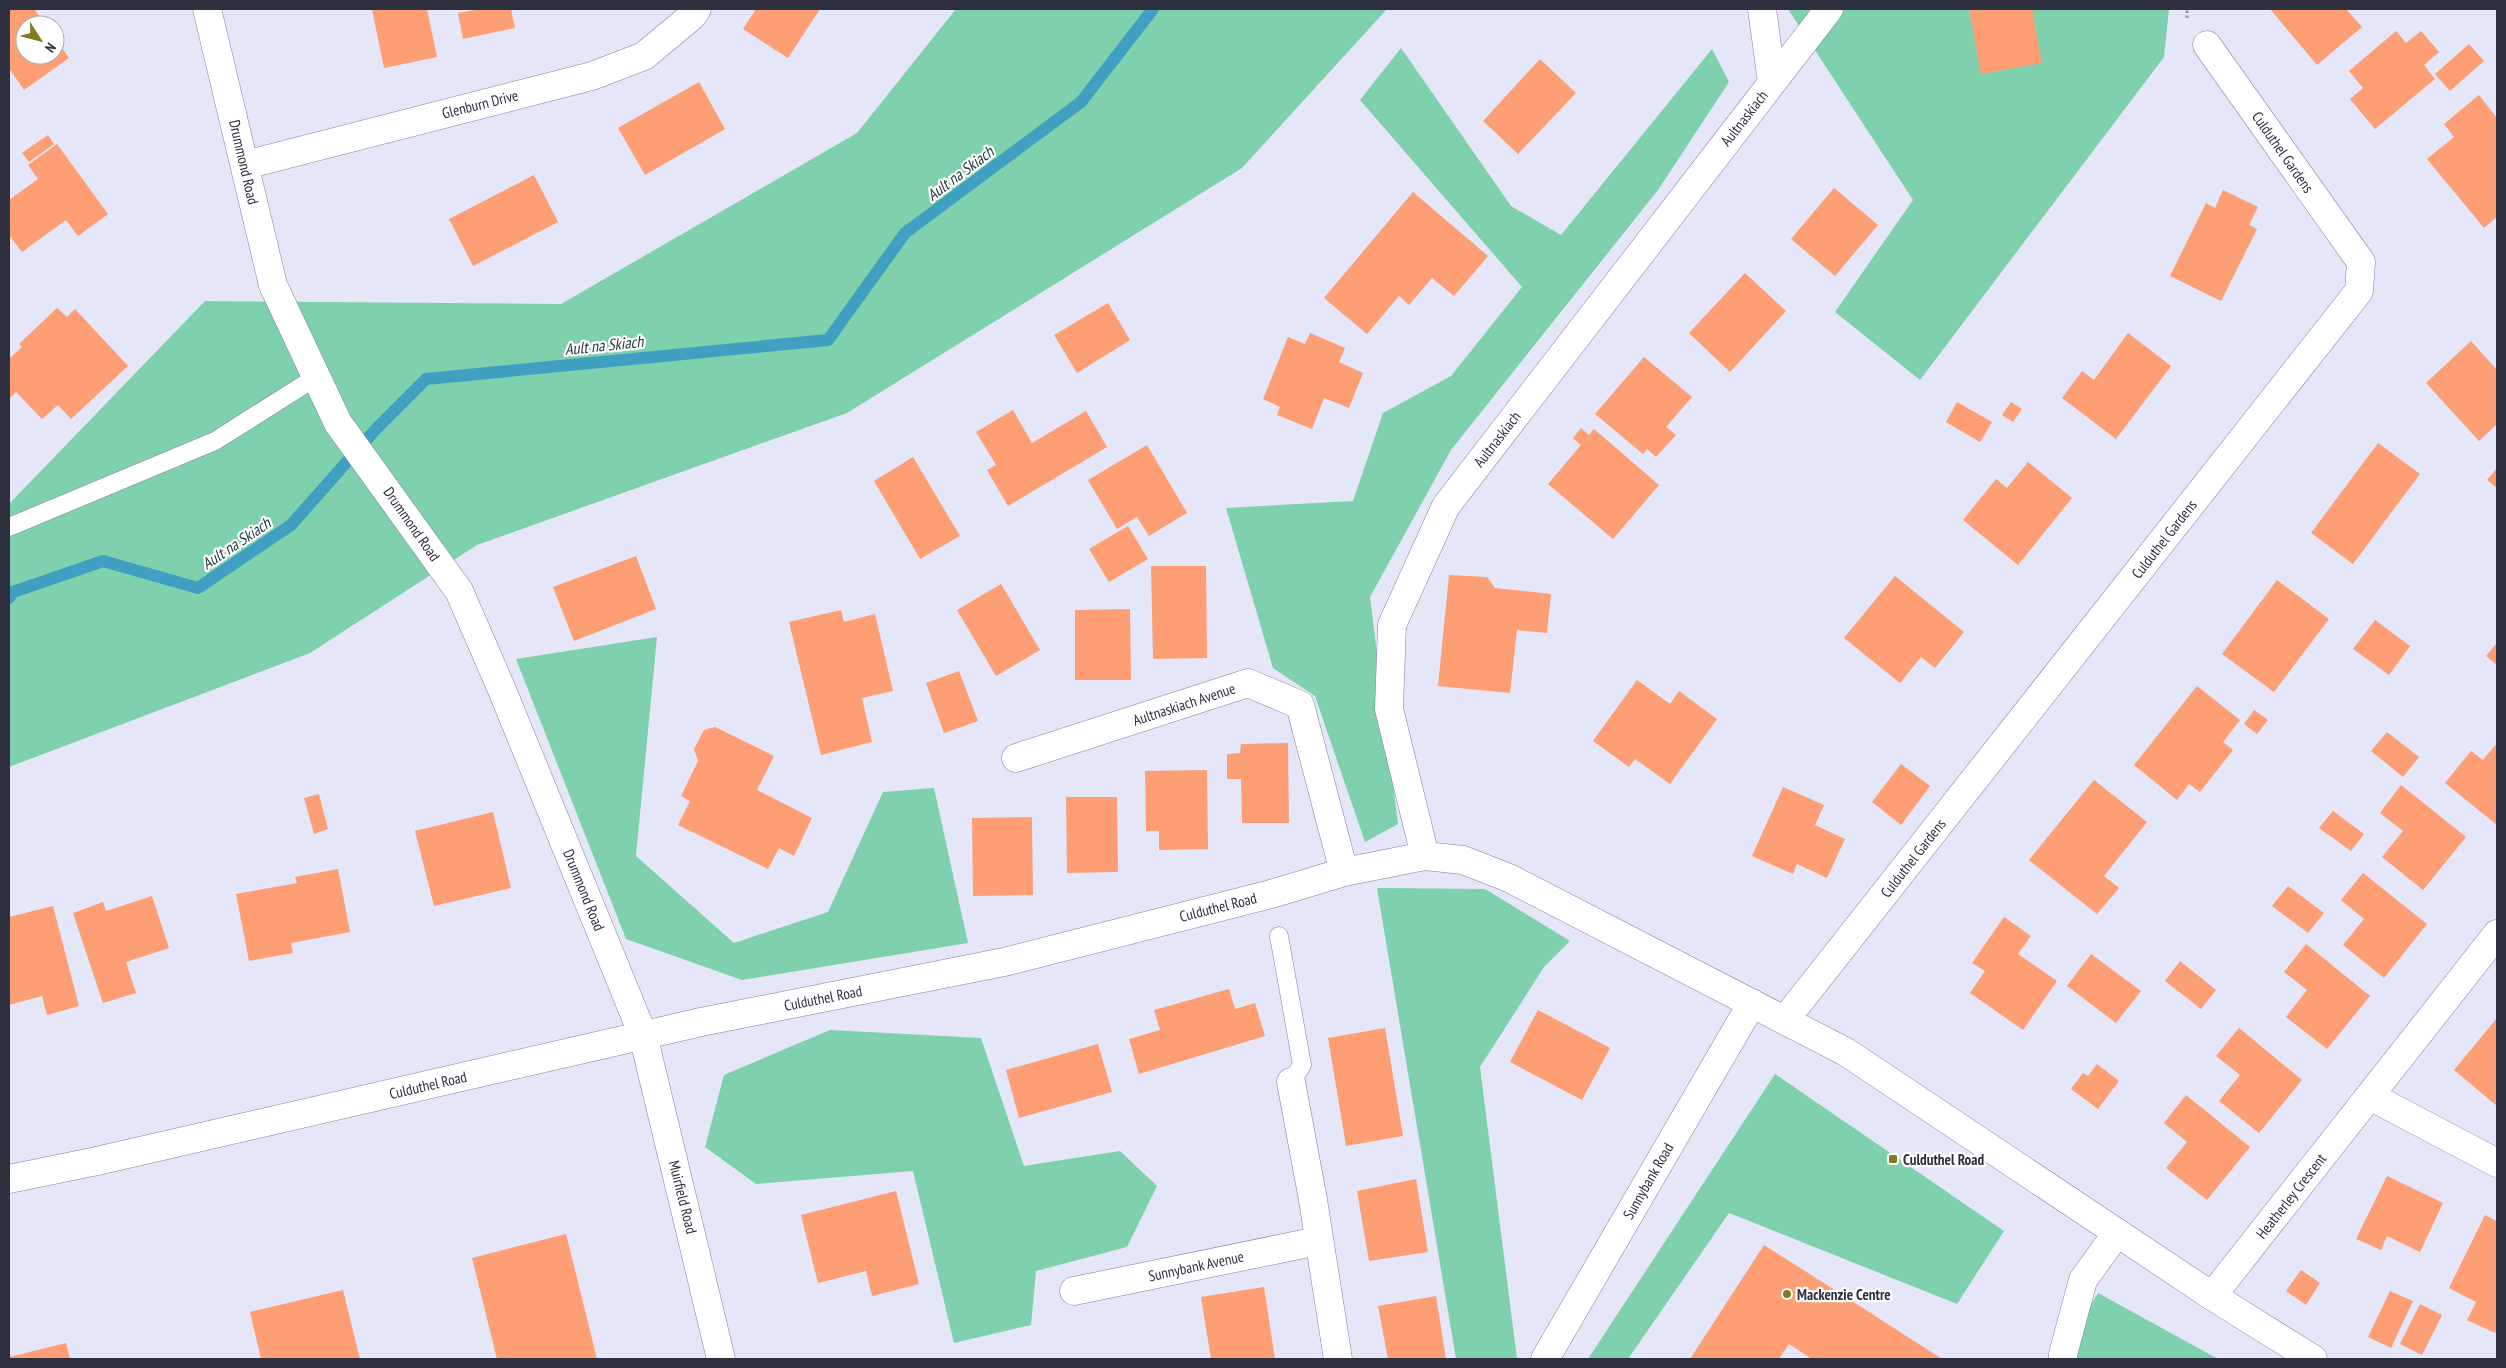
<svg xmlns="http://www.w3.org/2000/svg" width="2506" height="1368" viewBox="0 0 2506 1368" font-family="'PT Sans Narrow',sans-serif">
  <rect width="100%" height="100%" fill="#e5e6f8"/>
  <g fill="#7ed1ac">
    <path d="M956,9H1387L1242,168L847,413L477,545L310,653L9,767V504L205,301L561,304L857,133Z"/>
    <path d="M1788,9H2169L2164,57L1920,380L1835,312L1913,200Z"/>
    <path d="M1401,48L1511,206L1561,235L1712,49L1729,82L1658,190L1451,450L1370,597L1398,824L1365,842L1315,696L1273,668L1226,508L1353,501L1383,413L1451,376L1522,287L1360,100Z"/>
    <path d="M657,637L636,856L734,943L828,912L883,792L934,788L968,943L742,980L626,939L516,659Z"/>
    <path d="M1377,888L1485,889L1570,941L1544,967L1480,1067L1517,1359H1456Z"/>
    <path d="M830,1030L981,1038L1024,1166L1120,1151L1157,1186L1127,1247L1036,1271L1031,1325L954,1343L913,1171L756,1184L705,1147L724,1075Z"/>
    <path d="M1775,1074L2004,1231L1957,1304L1729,1213L1628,1359H1588Z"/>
    <path d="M2098,1293L2218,1359H2058Z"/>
  </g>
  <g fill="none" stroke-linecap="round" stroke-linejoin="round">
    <path stroke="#40a0c1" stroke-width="12" d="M9,598L13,592L103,561L198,588L291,525L376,429L426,379L828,340L905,233L1081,102L1153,9"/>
  </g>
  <g fill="#fd9e75">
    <path d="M11,9H34L46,25H25V55H55V38L69,58L24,90L9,68V10Z"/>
    <path d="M372,9H427L437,57L384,68Z"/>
    <path d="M481,9H511L515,28L463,39L458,13Z"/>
    <path d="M756,9H820L788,58L743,29Z"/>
    <path d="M1969,9H2032L2042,63L1981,74Z"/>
    <path d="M2270,9H2346L2362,27L2317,65Z"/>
    <path d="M2396,31L2406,43L2421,31L2439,52L2424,65L2435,79L2375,129L2350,99L2363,88L2349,71Z"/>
    <path d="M2469,44L2484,61L2450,91L2435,74Z"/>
    <path d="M1540,59L1576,93L1518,154L1483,121Z"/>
    <path d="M699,82L725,129L645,175L618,128Z"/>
    <path d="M2479,95L2497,118V217L2484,228L2427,159L2454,137L2444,124Z"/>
    <path d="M48,135L54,144L29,162L22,153Z"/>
    <path d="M57,144L108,214L78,236L66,220L22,252L9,235V200L38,179L28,165Z"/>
    <path d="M534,175L558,222L473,266L449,219Z"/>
    <path d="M1834,188L1878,225L1835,276L1791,239Z"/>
    <path d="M2223,190L2258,207L2249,225L2257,229L2221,301L2170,276L2206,203L2215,208Z"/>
    <path d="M1413,192L1488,256L1454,296L1432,278L1409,305L1399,296L1367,334L1324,298Z"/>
    <path d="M1745,273L1786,311L1730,372L1689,333Z"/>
    <path d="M1108,303L1130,340L1077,373L1054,335Z"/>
    <path d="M57,308L67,317L75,309L128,366L71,419L58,405L42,419L16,392L9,399V359L22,347L19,344Z"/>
    <path d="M1310,333L1345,348L1339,362L1363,373L1349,408L1324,398L1312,429L1277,415L1280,407L1263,399L1288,337L1305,344Z"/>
    <path d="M2128,333L2171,366L2116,439L2062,398L2082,371L2094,380Z"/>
    <path d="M2471,341L2497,370V424L2479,441L2426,383Z"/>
    <path d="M1644,357L1692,397L1666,427L1676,435L1656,457L1647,449L1643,454L1595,414Z"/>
    <path d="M1957,402L1992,422L1980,442L1946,422Z"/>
    <path d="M2011,402L2022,409L2013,422L2002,415Z"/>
    <path d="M1013,410L1032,443L1086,411L1107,447L1008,506L987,470L996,465L976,432Z"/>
    <path d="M1581,428L1589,435L1594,429L1659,485L1613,539L1548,484L1581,445L1573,438Z"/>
    <path d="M2378,443L2420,474L2353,564L2311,533Z"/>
    <path d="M1147,445L1187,513L1149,536L1137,517L1117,529L1088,480Z"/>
    <path d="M913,457L960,536L920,559L874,481Z"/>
    <path d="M2028,462L2072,498L2018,565L1963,520L1996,479L2007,488Z"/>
    <path d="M2497,468V488L2487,480Z"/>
    <path d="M1128,526L1148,559L1109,582L1089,549Z"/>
    <path d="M636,556L656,609L574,641L553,587Z"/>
    <path d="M1151,566H1206L1207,658L1153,659Z"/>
    <path d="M1449,575L1487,577L1495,588L1551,594L1547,633L1517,630L1510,693L1438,686Z"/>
    <path d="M1895,576L1964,632L1935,668L1921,657L1900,683L1844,638Z"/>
    <path d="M2277,580L2329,619L2274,692L2222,654Z"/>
    <path d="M1001,584L1040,650L996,676L957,610Z"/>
    <path d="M1130,609L1131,680H1075V610Z"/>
    <path d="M841,610L844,622L875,614L893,691L862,698L872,742L821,755L789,622Z"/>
    <path d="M2375,620L2410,646L2389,675L2353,649Z"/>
    <path d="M2496,644L2497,645V665L2486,656Z"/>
    <path d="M959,671L978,721L944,733L926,683Z"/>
    <path d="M1637,680L1670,704L1679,691L1717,719L1670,784L1635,759L1629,767L1593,741Z"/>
    <path d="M2197,686L2240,720L2223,742L2233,750L2200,792L2189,784L2177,800L2134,765Z"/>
    <path d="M2254,710L2268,720L2257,734L2244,724Z"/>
    <path d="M715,727L774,756L757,790L812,818L794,856L779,848L768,869L678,825L690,801L681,796L698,761L694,749L704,730Z"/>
    <path d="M2387,732L2419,757L2403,777L2371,751Z"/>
    <path d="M1288,743L1289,823H1242L1241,779H1227V754L1240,753L1241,744Z"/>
    <path d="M2497,743V825L2445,783L2471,751L2483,760Z"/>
    <path d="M1901,764L1930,786L1901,825L1872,802Z"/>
    <path d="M1207,770L1208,849L1159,850V831H1146L1145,771Z"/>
    <path d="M2094,780L2147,822L2104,876L2119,888L2097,914L2029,860Z"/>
    <path d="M2401,785L2466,837L2423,890L2382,857L2403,831L2380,813Z"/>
    <path d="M1783,787L1824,805L1815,825L1845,839L1827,878L1797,864L1793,874L1752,856Z"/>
    <path d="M319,794L328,829L314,834L304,798Z"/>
    <path d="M1066,797H1117L1118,872L1067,873Z"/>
    <path d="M2333,811L2364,834L2351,851L2319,828Z"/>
    <path d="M493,812L511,888L434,906L415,831Z"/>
    <path d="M1032,817L1033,895L973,896L972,818Z"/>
    <path d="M338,869L350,932L291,943L293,953L249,961L236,894L297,883L295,877Z"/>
    <path d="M2363,873L2427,924L2384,978L2343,945L2364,919L2341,900Z"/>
    <path d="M2288,886L2324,913L2308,933L2272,906Z"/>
    <path d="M152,896L169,948L126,962L136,993L103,1003L73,913L103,902L106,911Z"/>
    <path d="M53,906L79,1006L47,1015L42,996L9,1005V917Z"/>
    <path d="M2004,917L2031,936L2018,954L2057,981L2023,1030L1970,993L1985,971L1972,963Z"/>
    <path d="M2306,944L2370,996L2327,1049L2286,1017L2307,990L2284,972Z"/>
    <path d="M2091,954L2141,991L2116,1023L2067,986Z"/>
    <path d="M2180,961L2216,990L2201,1009L2165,981Z"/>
    <path d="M1229,989L1235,1009L1255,1003L1265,1036L1139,1074L1129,1039L1160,1030L1154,1010Z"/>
    <path d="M1538,1010L1610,1048L1582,1100L1510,1062Z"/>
    <path d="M2497,1018V1106L2454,1070Z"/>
    <path d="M1385,1028L1403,1136L1346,1146L1328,1038Z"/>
    <path d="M2239,1028L2302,1080L2259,1133L2219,1101L2240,1075L2216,1056Z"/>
    <path d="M1098,1044L1112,1092L1019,1118L1006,1070Z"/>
    <path d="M2097,1064L2119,1081L2098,1109L2071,1089L2083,1073L2088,1076Z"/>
    <path d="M2186,1095L2250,1147L2207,1200L2166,1168L2187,1142L2164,1123Z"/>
    <path d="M2387,1176L2443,1203L2420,1252L2387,1236L2381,1250L2356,1239Z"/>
    <path d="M1416,1179L1428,1252L1369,1261L1357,1191Z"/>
    <path d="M896,1191L919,1284L872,1296L866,1271L818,1283L801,1215Z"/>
    <path d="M2485,1215L2497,1221V1328L2495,1333L2467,1320L2476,1302L2449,1288Z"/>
    <path d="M566,1234L597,1359H497L472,1258Z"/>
    <path d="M1764,1245L1827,1285L1942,1359H1812L1789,1344L1779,1359H1690Z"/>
    <path d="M2301,1270L2320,1283L2306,1305L2286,1291Z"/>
    <path d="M1264,1287L1275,1359H1211L1201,1297Z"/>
    <path d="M343,1290L360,1359H261L250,1312Z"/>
    <path d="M2390,1291L2413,1301L2391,1348L2368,1337Z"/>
    <path d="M1436,1296L1446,1359H1388L1378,1306Z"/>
    <path d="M2420,1304L2442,1315L2422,1355L2400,1344Z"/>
    <path d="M66,1343L70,1359H9V1357Z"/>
  </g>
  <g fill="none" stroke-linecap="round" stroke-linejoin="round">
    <g stroke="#7f7fa7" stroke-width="19">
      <g id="lane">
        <path d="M9,527L215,441L316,377"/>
        <path d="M1279,936L1302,1065L1291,1082"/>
      </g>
    </g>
    <g stroke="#7f7fa7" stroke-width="29">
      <g id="street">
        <path d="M207,9L273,285L338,423L459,591L502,690L643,1035"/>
        <path d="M1762,9L1772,82"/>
        <path d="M245,165L592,76L644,56L692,16L697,9"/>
        <path d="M1016,758L1248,683L1300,705L1344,872"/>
        <path d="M1425,856L1389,709L1392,625L1446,506L1829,9"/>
        <path d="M1785,1020L2359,291L2361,262L2207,45"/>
        <path d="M1291,1082L1313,1200L1338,1359"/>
        <path d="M2370,1096L2497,1163"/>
        <path d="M1074,1291L1318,1241"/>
        <path d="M2212,1296L2497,934"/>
        <path d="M1545,1359L1752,1003"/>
        <path d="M2063,1359V1354L2083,1280L2117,1233"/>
      </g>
    </g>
    <g stroke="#7f7fa7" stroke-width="29">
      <g id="secondary">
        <path d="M643,1035L721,1359"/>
        <path d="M9,1179L97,1161L701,1022L1004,962L1271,894L1344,872L1425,856L1463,860L1509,878L1846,1052L2212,1296L2313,1359"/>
      </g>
    </g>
    <path stroke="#9798a9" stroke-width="3" stroke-dasharray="2.5 2.5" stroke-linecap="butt" d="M2187,18V9"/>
    <use href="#lane" stroke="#fff" stroke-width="18"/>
    <use href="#street" stroke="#fff" stroke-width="28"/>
    <use href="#secondary" stroke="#fff" stroke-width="28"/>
  </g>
  <g fill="#837b21" stroke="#fff" stroke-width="2">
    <rect x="1888" y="1154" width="10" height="10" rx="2.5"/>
    <circle cx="1787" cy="1294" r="5"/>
  </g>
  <g text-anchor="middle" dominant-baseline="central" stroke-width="4.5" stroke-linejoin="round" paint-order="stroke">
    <g font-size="15" fill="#2e2f3f" stroke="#fff">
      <text transform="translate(480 104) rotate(-14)">Glenburn Drive</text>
      <text transform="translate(1744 118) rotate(-52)">Aultnaskiach</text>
      <text transform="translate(2283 152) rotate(55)">Culduthel Gardens</text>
      <text transform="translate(244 162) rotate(77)">Drummond Road</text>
      <text transform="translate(1497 439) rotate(-52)">Aultnaskiach</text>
      <text transform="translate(412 524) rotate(55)">Drummond Road</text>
      <text transform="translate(2164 539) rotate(-52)">Culduthel Gardens</text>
      <text transform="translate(1184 704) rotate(-18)">Aultnaskiach Avenue</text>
      <text transform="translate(1913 858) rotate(-52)">Culduthel Gardens</text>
      <text transform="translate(584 890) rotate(68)">Drummond Road</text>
      <text transform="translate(1218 907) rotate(-14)">Culduthel Road</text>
      <text transform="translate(823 998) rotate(-11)">Culduthel Road</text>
      <text transform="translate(428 1085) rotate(-13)">Culduthel Road</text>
      <text transform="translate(1648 1181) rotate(-60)">Sunnybank Road</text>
      <text transform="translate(2291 1196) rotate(-52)">Heatherley Crescent</text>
      <text transform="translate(683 1197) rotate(76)">Muirfield Road</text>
      <text transform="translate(1196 1266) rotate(-12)">Sunnybank Avenue</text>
    </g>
    <g font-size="15" font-weight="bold" fill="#2e2f3f" stroke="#fff" text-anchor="start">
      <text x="1903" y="1159">Culduthel Road</text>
      <text x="1797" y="1294">Mackenzie Centre</text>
    </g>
    <g font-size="16" font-style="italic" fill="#1c323a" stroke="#fff">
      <text transform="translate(960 173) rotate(-37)">Ault na Skiach</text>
      <text transform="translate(604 345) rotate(-6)">Ault na Skiach</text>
      <text transform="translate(236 543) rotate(-34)">Ault na Skiach</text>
    </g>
  </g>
  <rect width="2506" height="1368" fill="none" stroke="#2e2f3f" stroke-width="20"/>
  <g transform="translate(40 40) rotate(126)"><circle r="24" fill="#ffffff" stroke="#abacb2"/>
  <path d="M0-4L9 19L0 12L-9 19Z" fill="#837b21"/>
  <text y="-8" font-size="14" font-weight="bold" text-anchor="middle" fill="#2e2f3f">N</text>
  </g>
</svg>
